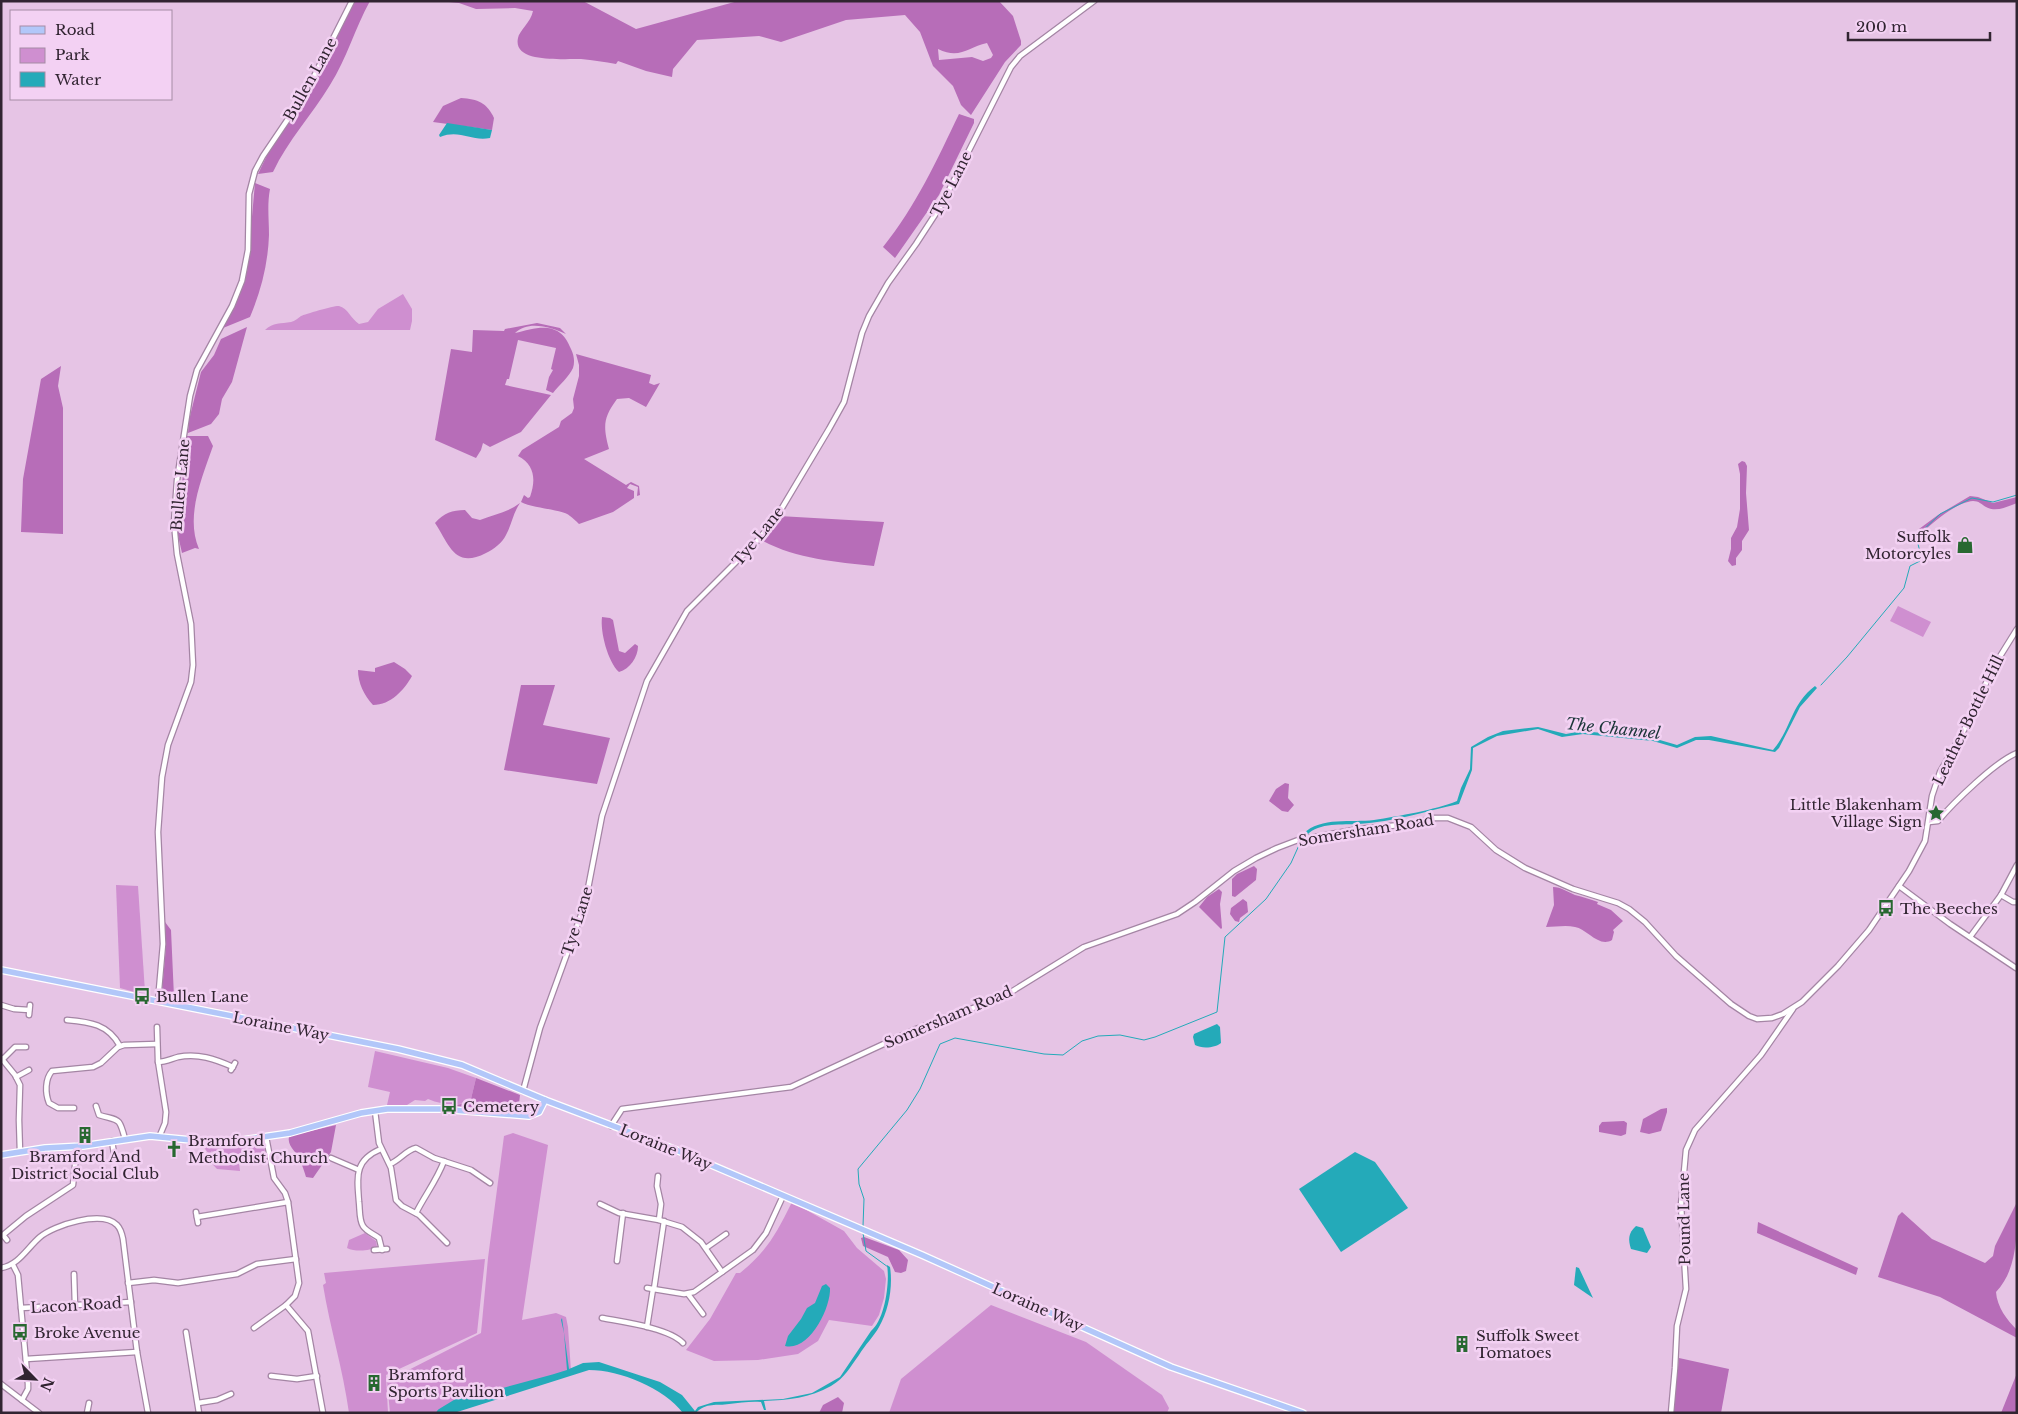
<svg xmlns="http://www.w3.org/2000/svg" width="2018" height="1414" viewBox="0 0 2018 1414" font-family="'Libre Baskerville',serif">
  <rect width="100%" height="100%" fill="#e6c4e5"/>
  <g fill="#cf8fd0">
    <path d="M403,294L412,309V321L410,330H265C273,322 281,324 291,322C295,321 298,318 301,316C305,314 336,305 339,306C348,308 351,319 359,324L368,322L378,309Z"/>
    <path d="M1898,606L1931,622L1923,637L1890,621Z"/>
    <path d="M116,885L138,886L145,992L138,993L120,988Z"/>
    <path d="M375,1051L448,1068L476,1078L470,1103C454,1105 442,1105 428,1099L425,1101L415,1100L407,1105H387L390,1092L368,1087Z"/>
    <path d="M513,1133L548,1145L522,1320L556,1313L566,1317L568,1327L571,1371L515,1388L464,1399L441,1413H390L387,1381L481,1333L488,1258L504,1136Z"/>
    <path d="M264,1143L265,1153L244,1157L239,1163L240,1171L217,1169L200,1151L214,1163L219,1158L212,1151L209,1154L202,1145L227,1148Z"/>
    <path d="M792,1202L844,1231L857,1248L884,1271L886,1279L884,1298L879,1315L872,1326L829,1320L818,1341L798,1354L758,1360L714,1361L686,1350L710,1319L736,1273H740C768,1250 776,1234 792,1202Z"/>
    <path d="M365,1233L376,1241L377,1247C370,1251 355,1252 347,1248L349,1240Z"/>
    <path d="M485,1259L477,1333L386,1375L388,1413H349C343,1369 330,1328 323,1285L326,1283L324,1273Z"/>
    <path d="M991,1305L1086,1342L1162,1395L1169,1408L1167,1413H889L901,1379Z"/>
  </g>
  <g fill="#b76db8" fill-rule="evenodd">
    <path d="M353,1H370C355,28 347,58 330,85C312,115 288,140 273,172L258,174L271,147L294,114Z"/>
    <path d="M439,1H583L636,29L738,1H999L1013,16L1021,41V45L1005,62L971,115L961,105L953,86L933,66L920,32L905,15L846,20L781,42L759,36L697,40L673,69L672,77L646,71L618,61L616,64C605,62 593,60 581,59C568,58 512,65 518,38C519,31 531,22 533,11L515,8L476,9L459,3ZM987,43L993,55L991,58L983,61L972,57L939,60L938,49C960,60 968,47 987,43Z"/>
    <path d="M461,98C478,99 487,103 494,118L492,130L433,122L443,106Z"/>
    <path d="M959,114L974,119V123L939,195L895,258L883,247C916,206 937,160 959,114Z"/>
    <path d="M255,183L270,189C267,205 269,219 269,235C268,264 261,291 250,317L223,328L247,272Z"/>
    <path d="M537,323L560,328L566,334C551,327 528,320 515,333C538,327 560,320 571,349C574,355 575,362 573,368C569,377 559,385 553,393L546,390L549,377L553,370L551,369L556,348L518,340L509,379H507L505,385L551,395L521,432L490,447L483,443L481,450L476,458L435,440L451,349L472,352L473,330L504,331L505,329Z"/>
    <path d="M247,327L232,382L222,399L219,414L211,424L188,433L189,420L201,372L214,355L221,339Z"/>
    <path d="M576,354L651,375L649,383L654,385L660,383L646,407L629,398L617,399C603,418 603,426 609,449L584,459L626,485L631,482L639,486L640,495L637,496L638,487L630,484L627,488L634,491V498L613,512L579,524C576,521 573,518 570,516C563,509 534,509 521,502L524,495L528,498L530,497C536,480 535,465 518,456L522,450L559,427L561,421L572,413L574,408L573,399L579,376V365Z"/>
    <path d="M61,366L58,386L63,408V534L21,532L23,479L41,379Z"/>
    <path d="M187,436H208L213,446C202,478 185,516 199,549L195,548L182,553L177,531Z"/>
    <path d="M1742,461L1745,462L1747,466L1746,493L1749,530L1742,541V550L1736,558V565L1732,566L1728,561L1731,549V538L1737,527L1740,509V474L1738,464Z"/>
    <path d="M1970,496L1978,497L1993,503L2017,497V503C2008,506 1996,513 1986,507C1981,504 1979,501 1973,501C1957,502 1933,522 1923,532L1919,529L1938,515Z"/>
    <path d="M520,503C513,513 512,524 506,535C502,543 494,549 486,553C455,569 450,546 435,523C444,513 452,510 465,510L472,518L480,520C494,514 507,513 520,503Z"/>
    <path d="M779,516L884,522L874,566C836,562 797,559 763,541Z"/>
    <path d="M602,617L610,618L613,620L619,651L625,653L635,644L638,646C638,657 630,669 619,672C608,662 600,632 602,617Z"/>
    <path d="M394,662L405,669L412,676C404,690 391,705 373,705C364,695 358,683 358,670L375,672V668Z"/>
    <path d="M521,685H555L543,725L610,738L597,784L504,770Z"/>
    <path d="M1285,783L1289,784L1288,798L1294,805L1288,812L1282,811L1269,801L1276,789Z"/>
    <path d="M1254,866L1257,869L1256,880L1235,897L1232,896V879L1237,874Z"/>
    <path d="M1553,887C1561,887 1568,892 1575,895C1583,897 1590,899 1598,902L1597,904L1611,910L1623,921L1613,930L1614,932L1612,940C1599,948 1587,929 1575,927C1566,925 1555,927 1546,927L1554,905Z"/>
    <path d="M1219,889L1222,892L1220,904L1222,928L1221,929L1199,907L1207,897Z"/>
    <path d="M1243,899L1247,902L1248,912L1240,918L1239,922L1235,921L1230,914L1231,908Z"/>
    <path d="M165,922L171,930L174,997L162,991L166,946Z"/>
    <path d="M476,1078L520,1095L518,1113L454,1108V1105L470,1103Z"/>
    <path d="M1667,1108V1112L1661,1131L1649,1134L1640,1132L1643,1119L1661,1109Z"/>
    <path d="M1624,1121L1627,1123L1626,1134L1621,1136L1599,1132V1126L1602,1122Z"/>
    <path d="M336,1125L331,1152L313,1178L306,1177C304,1171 302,1164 299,1158C295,1150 287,1146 289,1136Z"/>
    <path d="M2017,1202C2017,1233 2018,1269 1996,1292C1997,1307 2007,1320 2017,1330V1338L1940,1297L1878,1277L1898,1216L1902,1212L1932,1239L1985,1263L1993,1256L1995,1246Z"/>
    <path d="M1758,1222L1858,1268L1856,1275L1757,1233Z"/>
    <path d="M864,1237L899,1250L908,1260L906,1271L901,1273L895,1272L888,1257L863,1246L861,1238Z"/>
    <path d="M1679,1358L1729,1369L1721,1413H1673Z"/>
    <path d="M2017,1373V1413H2001Z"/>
    <path d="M838,1397L844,1403L842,1413H819L823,1405Z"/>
  </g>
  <g fill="#24aab9">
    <path d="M447,123L492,130L490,138C472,142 460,129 440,137L439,135Z"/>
    <path d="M1815,686L1817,688L1800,707L1779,748L1775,752L1709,740H1696L1677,748L1653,741L1583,734L1562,737L1538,729L1497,736L1473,748L1472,770L1459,804C1426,811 1393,822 1359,824C1343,825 1319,822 1307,835L1303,834C1321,816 1352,823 1374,820C1399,816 1435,810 1457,801L1461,788L1470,769L1471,747L1488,737L1503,731L1538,727L1566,734L1582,731L1653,738L1677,745L1695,737L1711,736L1773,750C1792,728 1790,705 1815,686Z"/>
    <path d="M1217,1024L1220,1027L1221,1043C1215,1048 1202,1049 1195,1045L1193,1037L1194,1034Z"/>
    <path d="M1355,1152L1375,1162L1408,1208L1341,1252L1299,1189Z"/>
    <path d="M1636,1226L1643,1228L1651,1247L1647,1253L1631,1249C1628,1240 1628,1233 1636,1226Z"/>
    <path d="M887,1265L890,1267C893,1286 889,1310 879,1327C874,1336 865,1345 859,1355C850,1367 845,1378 831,1386C810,1398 788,1400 764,1401L766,1410H764L761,1402C750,1401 740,1403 729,1404C717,1406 706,1402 696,1413H683C664,1388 620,1370 589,1370L454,1413H434C476,1392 523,1384 567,1370L564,1333L561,1320L562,1318L569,1369L583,1363L599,1362L660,1382L682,1395L695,1411L698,1407L714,1402L783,1399L812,1393L840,1377L871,1331C885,1320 890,1282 887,1265Z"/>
    <path d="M1576,1267L1579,1268L1593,1298L1574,1285Z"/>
    <path d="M826,1284L830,1288C831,1308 809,1352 785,1346L788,1336L801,1319L807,1308L815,1303L822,1286Z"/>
  </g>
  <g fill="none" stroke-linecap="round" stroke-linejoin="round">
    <g stroke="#24aab9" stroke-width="1">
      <path d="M1821,685L1847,657L1904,588L1910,566L1922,560L1917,540L1919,534L1940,514L1972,498L1993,502L2017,495"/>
      <path d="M863,1226L864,1199L859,1184L858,1169L907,1110L920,1089L940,1044L955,1038L1044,1054L1063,1055L1082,1041L1098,1036L1120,1035L1144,1040L1155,1037L1217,1012L1225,937L1266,899L1291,863L1300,843"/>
      <path d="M863,1233L866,1251L888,1267"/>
    </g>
    <path stroke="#24aab9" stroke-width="9" d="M441,1413L464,1399L479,1396"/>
    <g stroke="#a485a4" stroke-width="7">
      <g id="minor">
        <path d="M1929,822L1938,821C1953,803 1996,761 2017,753"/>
        <path d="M1899,886L1950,924L2016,968"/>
        <path d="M2001,895L2013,902H2017"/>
        <path d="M1970,937L2001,895L2017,865"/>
        <path d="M158,1001L163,944L158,832L162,777L168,745L191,682L193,665L191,624L177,554L174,523L177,480L190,396L197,370L232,306L242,281L248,250L249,194L255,171L263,156L305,94L352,1"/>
        <path d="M1,1005L14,1009L29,1010"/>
        <path d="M29,1015L30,1005"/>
        <path d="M67,1020C90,1022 108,1024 120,1046"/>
        <path d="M157,1027L158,1061L166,1112L165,1123L160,1135"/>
        <path d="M1,1058L15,1075L20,1085L19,1120L20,1152"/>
        <path d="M3,1059L15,1047H26"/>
        <path d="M158,1062C165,1062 171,1059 178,1057C198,1053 215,1059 233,1067"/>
        <path d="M231,1070L235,1063"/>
        <path d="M16,1077L29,1070"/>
        <path d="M523,1091L540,1028L585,904L602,816L647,681L687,611L758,540L776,518L829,429L844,402L862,333L869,316L888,283L916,244L942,204L1011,67L1020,56L1094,1"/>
        <path d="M96,1106L99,1115C119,1121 119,1116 125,1139"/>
        <path d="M74,1108H58L49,1103C45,1093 45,1079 52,1071L93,1067L101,1063L118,1047L124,1045L157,1044"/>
        <path d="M375,1111L379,1143L391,1168L396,1200L402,1206L419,1215L447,1243"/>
        <path d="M611,1126L622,1109L791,1087L916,1029L1003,997L1084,947L1177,914L1195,902L1234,871L1256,858L1277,848L1298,840L1359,829L1410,824L1434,818H1448L1471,827L1496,850L1525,868L1573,889L1618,903L1629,909L1645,922L1676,956L1731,1004L1749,1016L1757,1019L1772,1018L1783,1014L1802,1002L1838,966L1869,930L1909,871L1925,841L1932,796L1940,772L1964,730L1994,666L2017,629"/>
        <path d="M266,1137L274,1178L285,1193L288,1202L299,1283L295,1296L286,1305L308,1331L323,1413"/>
        <path d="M112,1141L115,1160"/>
        <path d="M381,1149C354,1160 357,1177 359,1202C360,1210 359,1220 363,1226C367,1232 374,1234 379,1238L382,1250"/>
        <path d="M331,1158L359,1170"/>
        <path d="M390,1164C400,1160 406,1150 416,1148L434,1158L471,1170L490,1183"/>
        <path d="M658,1176L657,1186L661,1204L659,1220"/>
        <path d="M600,1204L619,1213L659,1220L682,1227L701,1242L722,1272"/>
        <path d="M196,1212L198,1223"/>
        <path d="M416,1213C425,1195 437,1180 444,1161"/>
        <path d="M197,1217L288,1202"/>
        <path d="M7,1240L3,1235L26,1216L73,1185L77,1146"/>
        <path d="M706,1248L726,1234"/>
        <path d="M374,1250L387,1249"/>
        <path d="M617,1261L623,1213"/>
        <path d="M13,1265L18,1275L28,1384V1389L22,1400"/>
        <path d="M1,1268C19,1265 27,1248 40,1237C54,1225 102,1210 117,1225C120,1228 122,1234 123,1239L137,1352L148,1413"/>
        <path d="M74,1274L75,1306"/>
        <path d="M128,1283L154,1280L178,1283L237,1274L257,1264L296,1259"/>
        <path d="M647,1288L684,1294L694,1292L753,1250L766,1233L783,1196"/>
        <path d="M654,1289L664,1221"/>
        <path d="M688,1294L703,1314"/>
        <path d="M21,1308L131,1302"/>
        <path d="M602,1318C623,1322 669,1328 683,1343"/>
        <path d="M647,1327L653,1289"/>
        <path d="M254,1328L286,1305"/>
        <path d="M186,1332L199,1413"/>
        <path d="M26,1359L137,1352"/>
        <path d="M271,1376L297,1379L317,1376"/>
        <path d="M1,1384L39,1413"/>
        <path d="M198,1403L217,1400L231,1394"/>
        <path d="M87,1413L89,1403"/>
        <path d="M1671,1413L1675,1368L1677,1326L1686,1289L1681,1205L1686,1150L1695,1130L1761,1055L1793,1009"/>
      </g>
    </g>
    <g stroke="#fff" stroke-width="8">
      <g id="major">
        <path d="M1,970L398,1049L462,1065L545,1100L674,1149L922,1255L1171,1367L1303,1413"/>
        <path d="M1,1155L45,1148L83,1146L150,1136L212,1142L235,1141L290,1133L361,1113L387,1109H440L529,1116L539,1112L545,1100"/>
      </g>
    </g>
    <use href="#minor" stroke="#fff" stroke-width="4.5"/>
    <use href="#major" stroke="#b2c7f9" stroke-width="5.5"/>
  </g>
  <defs>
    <g id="shop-bare" transform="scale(1.35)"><path d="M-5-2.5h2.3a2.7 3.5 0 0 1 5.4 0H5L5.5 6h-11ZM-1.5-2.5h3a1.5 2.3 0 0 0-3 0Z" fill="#286831" stroke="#f3d1f3" stroke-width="2.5" paint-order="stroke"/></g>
    <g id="sight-bare" transform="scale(1.35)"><path d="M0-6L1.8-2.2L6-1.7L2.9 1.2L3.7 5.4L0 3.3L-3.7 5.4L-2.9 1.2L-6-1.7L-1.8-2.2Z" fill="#286831" stroke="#f3d1f3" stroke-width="2.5" paint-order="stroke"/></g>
    <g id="bus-bare" transform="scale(1.35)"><path d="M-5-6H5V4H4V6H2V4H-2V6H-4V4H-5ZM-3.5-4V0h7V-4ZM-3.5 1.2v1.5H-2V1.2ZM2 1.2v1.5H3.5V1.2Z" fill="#286831" stroke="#f3d1f3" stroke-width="2.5" paint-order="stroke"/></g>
    <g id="building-bare" transform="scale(1.35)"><path d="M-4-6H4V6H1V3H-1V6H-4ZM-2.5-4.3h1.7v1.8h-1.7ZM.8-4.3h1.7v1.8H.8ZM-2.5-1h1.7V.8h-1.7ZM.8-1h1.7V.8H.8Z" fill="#286831" stroke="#f3d1f3" stroke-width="2.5" paint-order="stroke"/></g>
    <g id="church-bare" transform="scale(1.35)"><path d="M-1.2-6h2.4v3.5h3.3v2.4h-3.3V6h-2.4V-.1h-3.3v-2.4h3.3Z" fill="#286831" stroke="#f3d1f3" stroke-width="2.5" paint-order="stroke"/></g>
  </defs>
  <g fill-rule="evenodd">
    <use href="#shop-bare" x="1965" y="545"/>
    <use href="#sight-bare" x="1936" y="813"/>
    <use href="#bus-bare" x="1886" y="908"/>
    <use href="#bus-bare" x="142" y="996"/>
    <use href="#bus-bare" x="449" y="1106"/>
    <use href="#building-bare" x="85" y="1135"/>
    <use href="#church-bare" x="174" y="1149"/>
    <use href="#bus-bare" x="20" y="1332"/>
    <use href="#building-bare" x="1462" y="1344"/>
    <use href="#building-bare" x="374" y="1383"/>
  </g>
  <g text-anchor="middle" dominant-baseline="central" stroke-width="5" stroke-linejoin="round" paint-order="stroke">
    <g font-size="15" fill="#312431" stroke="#f3d1f3">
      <text transform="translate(310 79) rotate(-61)">Bullen Lane</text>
      <text transform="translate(951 184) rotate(-63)">Tye Lane</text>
      <text transform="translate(180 485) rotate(-85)">Bullen Lane</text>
      <text transform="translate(758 536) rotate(-51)">Tye Lane</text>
      <text transform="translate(1968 720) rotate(-64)">Leather Bottle Hill</text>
      <text transform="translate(1366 830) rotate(-9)">Somersham Road</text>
      <text transform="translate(577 921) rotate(-73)">Tye Lane</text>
      <text transform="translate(948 1017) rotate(-23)">Somersham Road</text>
      <text transform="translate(281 1026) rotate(11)">Loraine Way</text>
      <text transform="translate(666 1147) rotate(22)">Loraine Way</text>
      <text transform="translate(1684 1219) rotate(-91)">Pound Lane</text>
      <text transform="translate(76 1305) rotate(-3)">Lacon Road</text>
      <text transform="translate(1038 1307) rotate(24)">Loraine Way</text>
    </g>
    <g font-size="15" fill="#312431" stroke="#f3d1f3" text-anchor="start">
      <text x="1951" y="536" text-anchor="end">Suffolk<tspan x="1951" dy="17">Motorcyles</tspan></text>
      <text x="1922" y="804" text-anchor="end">Little Blakenham<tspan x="1922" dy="17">Village Sign</tspan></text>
      <text x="1900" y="908">The Beeches</text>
      <text x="156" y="996">Bullen Lane</text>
      <text x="463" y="1106">Cemetery</text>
      <text x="188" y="1140">Bramford<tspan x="188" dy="17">Methodist Church</tspan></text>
      <text x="85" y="1156" text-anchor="middle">Bramford And<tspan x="85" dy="17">District Social Club</tspan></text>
      <text x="34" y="1332">Broke Avenue</text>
      <text x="1476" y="1335">Suffolk Sweet<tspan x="1476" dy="17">Tomatoes</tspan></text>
      <text x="388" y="1374">Bramford<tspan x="388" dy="17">Sports Pavilion</tspan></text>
    </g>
    <g font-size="16" font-style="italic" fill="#1a3538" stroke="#f3d1f3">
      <text transform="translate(1613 728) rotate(6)">The Channel</text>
    </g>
  </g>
  <rect width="2018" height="1414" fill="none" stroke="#312431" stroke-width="5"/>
  <rect x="10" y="10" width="162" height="90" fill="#f3d1f3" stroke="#a58ca5"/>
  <rect x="20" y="26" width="25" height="8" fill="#b2c7f9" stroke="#a58ca5"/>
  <text x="55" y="35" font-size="15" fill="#312431">Road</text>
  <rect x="20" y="48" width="25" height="15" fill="#cf8fd0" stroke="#a58ca5"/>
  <text x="55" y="60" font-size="15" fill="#312431">Park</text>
  <rect x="20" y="72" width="25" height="15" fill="#24aab9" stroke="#a58ca5"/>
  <text x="55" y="85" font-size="15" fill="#312431">Water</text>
  <g transform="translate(35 1379) rotate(114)" stroke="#f3d1f3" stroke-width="4" paint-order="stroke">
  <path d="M0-4L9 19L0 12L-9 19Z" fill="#312431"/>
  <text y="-8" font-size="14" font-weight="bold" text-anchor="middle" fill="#312431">N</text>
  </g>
  <path d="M1848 32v8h142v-8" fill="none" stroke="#312431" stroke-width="2.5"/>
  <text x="1856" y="32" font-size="15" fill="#312431" stroke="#f3d1f3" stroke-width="4" paint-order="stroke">200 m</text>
</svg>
